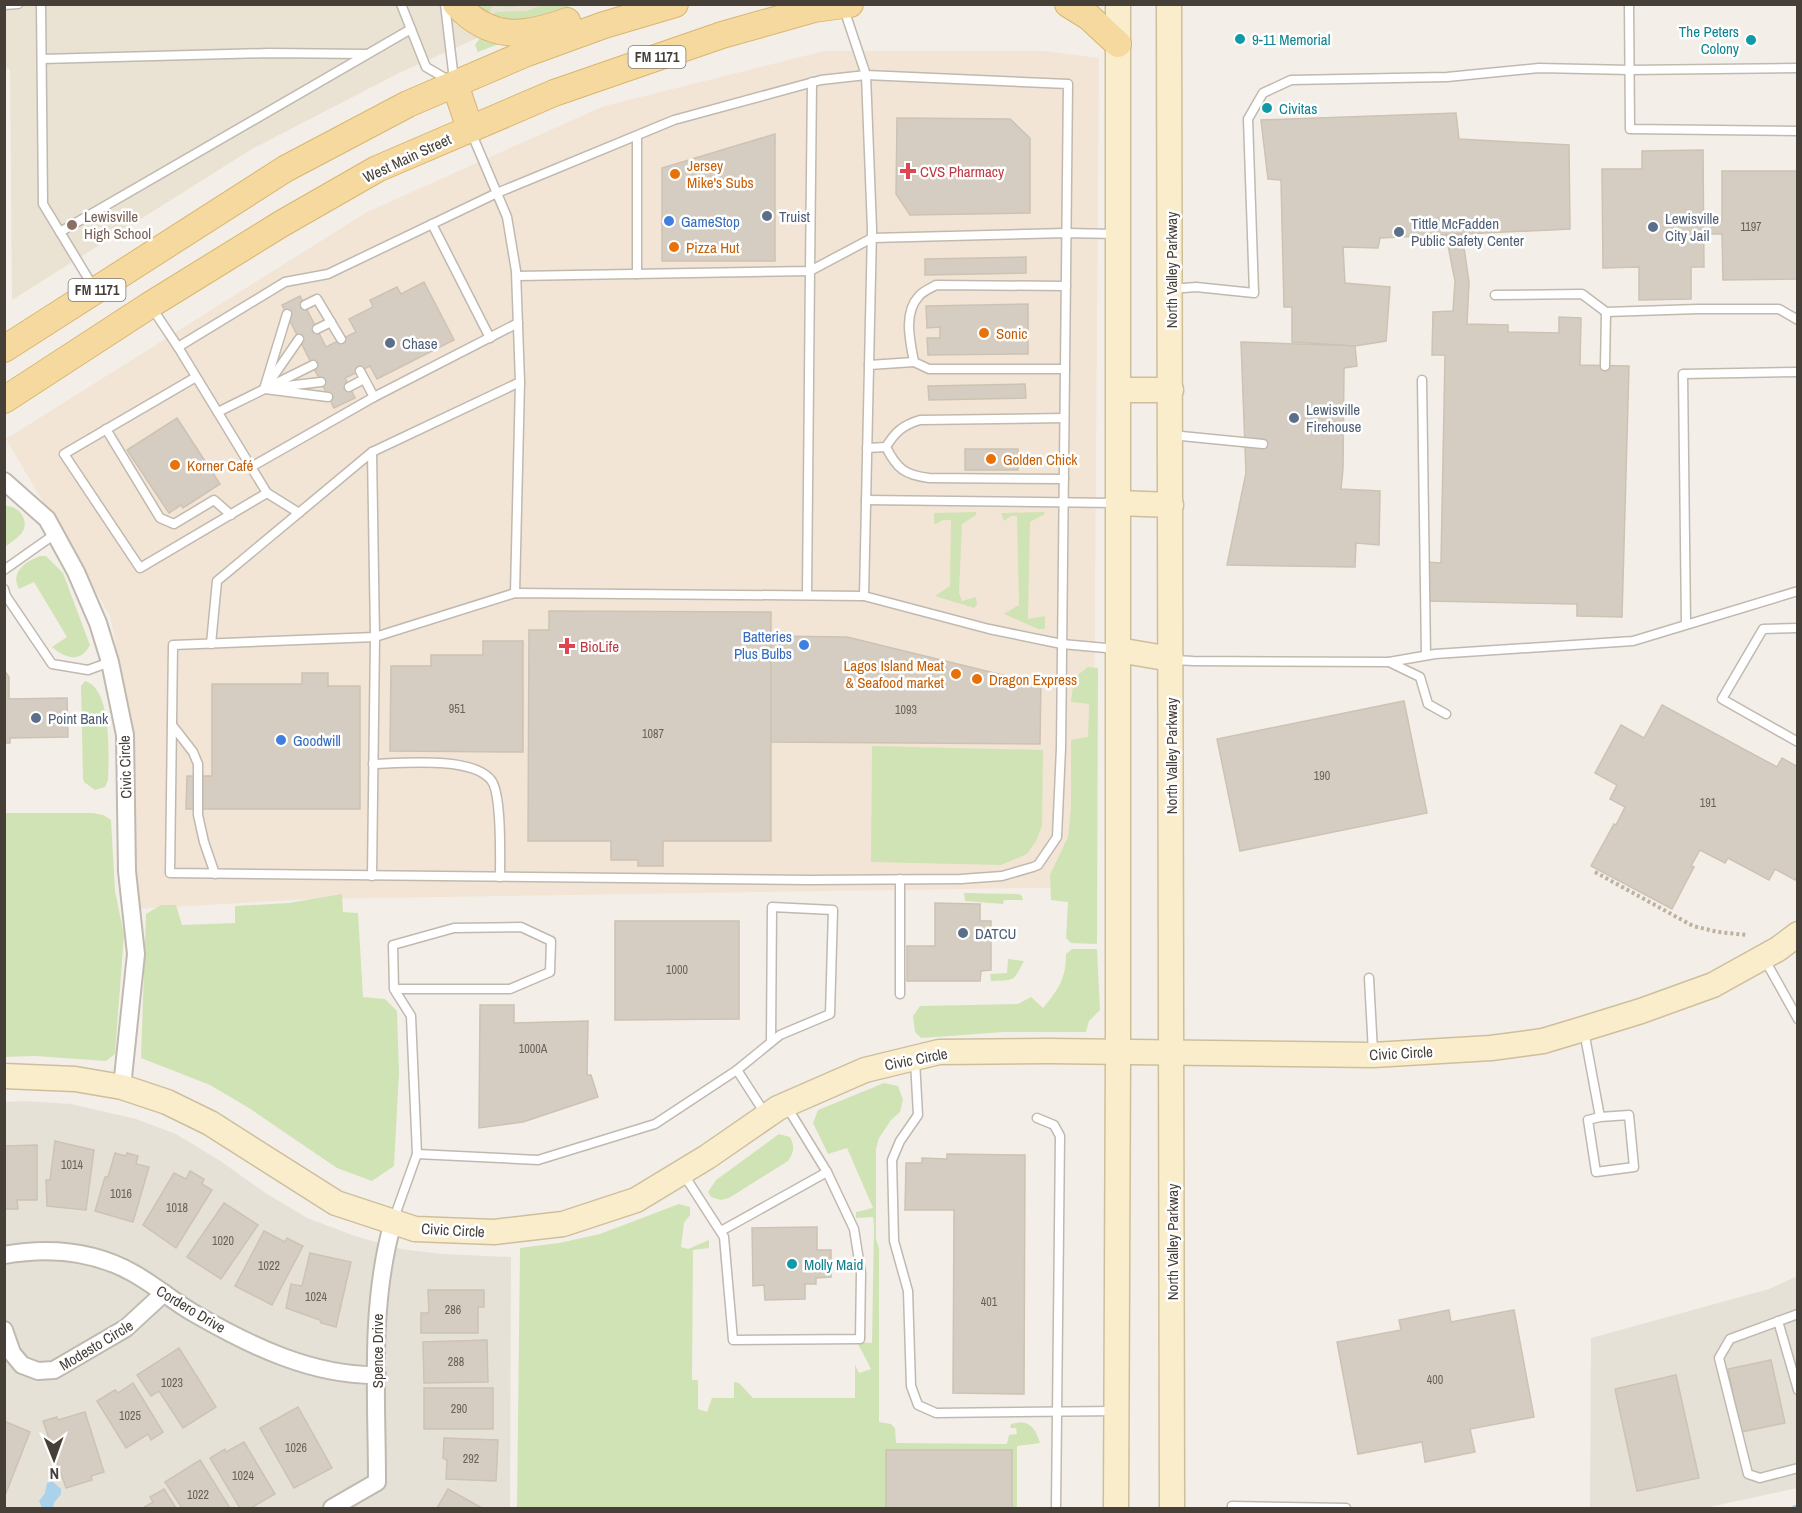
<svg xmlns="http://www.w3.org/2000/svg" width="1802" height="1513" viewBox="0 0 1802 1513" font-family="'Archivo Narrow',sans-serif">
  <rect width="100%" height="100%" fill="#f3efe8"/>
  <g fill="#e6e1d7">
    <path d="M24,1101L71,1104L136,1119L176,1134L219,1160L264,1192L307,1218L355,1236L401,1249L442,1254L511,1257L510,1508H5L4,1102Z"/>
    <path d="M1797,1276V1488L1705,1508H1590L1591,1338L1769,1289Z"/>
  </g>
  <path fill="#f3e5d5" d="M824,51H1045L1099,58L1093,887L313,899L137,909L132,725L110,616L6,439L367,212L604,106Z"/>
  <path fill="#eae3d3" d="M4,5H559L529,15L399,73L252,149L12,300L10,69L5,68Z"/>
  <g fill="#d0e3b5">
    <path d="M471,5H528L511,7L492,6L487,17Z"/>
    <path d="M542,5H573L516,23L492,19L495,12L526,11Z"/>
    <path d="M483,34L504,42L478,52L475,45Z"/>
    <path d="M5,506C19,505 31,521 21,534C16,539 10,543 5,547Z"/>
    <path d="M976,512V515L962,524L959,593L962,601L976,597L977,604L974,608L935,596L950,586L951,520H943L936,524L934,523V513Z"/>
    <path d="M1044,512L1045,514L1030,522L1028,619L1045,616V629H1038L1004,614L1019,605L1017,516H1011L1004,521L1001,513Z"/>
    <path d="M40,556H46L63,573L88,640L90,645C80,664 65,658 52,647L67,637L34,582L19,589C10,572 25,562 40,556Z"/>
    <path d="M1088,667L1098,668L1097,944L1071,943L1066,938L1068,902L1051,900L1050,875L1068,837L1071,808V740L1088,737L1089,704L1071,702L1074,678Z"/>
    <path d="M85,681C112,688 109,756 108,780L105,787L95,790L84,782L83,778L81,686Z"/>
    <path d="M872,746L1043,750L1042,826L1036,841L1027,854L1001,865L871,862Z"/>
    <path d="M5,813H93L103,815L111,820L115,891L124,935L115,1054L106,1061L35,1056L5,1057Z"/>
    <path d="M964,893L1019,894L1022,896L1023,900H1004L1003,904L965,901Z"/>
    <path d="M342,894L343,912L358,913L363,997L385,999L397,1011L399,1073L394,1166L372,1181L337,1168L249,1108L210,1085L141,1058L146,914L161,905H176L182,925L235,923V906L289,903Z"/>
    <path d="M1072,949H1097L1100,1010L1089,1021L1086,1032H1004L921,1038L915,1032L913,1016L920,1006L1018,1004L1031,997L1043,1008C1058,990 1066,979 1066,954Z"/>
    <path d="M1008,959L1024,961C1013,982 1015,980 991,981L990,974L1007,973Z"/>
    <path d="M884,1083L898,1086L903,1100L900,1112L891,1120L879,1138L876,1149V1239L879,1249V1422L891,1424L895,1428L896,1443L1007,1444L1009,1435L1017,1434L1016,1428H1010L1011,1424C1029,1419 1035,1427 1040,1443L1017,1446V1508H517L520,1248L559,1243L600,1234L679,1204L690,1207V1215L684,1223L681,1247L688,1249L709,1240V1248L693,1250L692,1380H698V1409L707,1412L712,1398H734V1382L739,1383L753,1398H855V1365L859,1373L871,1369L857,1342L872,1343L874,1225L873,1217L856,1218V1212L873,1208L847,1148L828,1154L813,1123L818,1110Z"/>
    <path d="M779,1134L790,1137C795,1147 794,1152 788,1161L729,1198L721,1200L711,1197L708,1192L716,1180Z"/>
  </g>
  <path fill="#aad2ea" d="M52,1481L61,1489V1494L54,1503L53,1508H42L39,1501L45,1493L47,1483Z"/>
  <g fill="none" stroke-linecap="round" stroke-linejoin="round">
    <path stroke="#aad2ea" stroke-width="6" d="M1795,1508H1798"/>
  </g>
  <g fill="#d6cdc2" stroke="#cdc2b3" stroke-width="1.5">
    <path d="M1456,113L1459,139L1569,145L1570,229L1380,238L1378,248L1343,247L1345,283L1390,287L1386,341L1355,346L1292,342V307H1284L1281,180L1268,179L1261,120Z"/>
    <path d="M897,118L1010,119L1030,138V213L910,215L896,194Z"/>
    <path d="M775,134V261H662V168Z"/>
    <path d="M1703,150L1704,267H1691V299L1639,300V267L1603,268L1602,169H1642V151Z"/>
    <path d="M1722,171H1798V279L1723,280L1722,234H1704V221H1722Z"/>
    <path d="M1462,234L1469,282L1467,324L1508,325V332L1559,333V317L1581,318L1580,365L1629,366L1622,617L1577,616V604L1427,601L1428,562L1441,563L1445,355H1432L1433,312L1453,311L1455,281L1446,235Z"/>
    <path d="M1026,257V273L925,275V259Z"/>
    <path d="M424,282L454,340L377,379L370,366L345,378L355,398L334,408L282,305L300,296L326,347L356,332L349,319L373,307L370,300L397,287L401,294Z"/>
    <path d="M1028,304V354L928,355L927,338H940V327L927,328L926,306Z"/>
    <path d="M1241,342L1355,346L1357,366L1344,368L1343,469L1341,489L1380,491L1379,545L1356,543L1355,567L1227,565L1246,473Z"/>
    <path d="M1025,384L1026,398L929,400L928,386Z"/>
    <path d="M177,418L220,484L183,508L181,505L169,513L127,450Z"/>
    <rect x="965" y="449" width="53" height="21"/>
    <path d="M549,611L771,612V841H663V866H638V860H611V841H528L529,630H549Z"/>
    <path d="M771,636L847,637L1015,678H1041L1040,744L771,742Z"/>
    <path d="M483,641H523V752L390,751L391,666H431V655H483Z"/>
    <path d="M4,670L9,677V699L67,698L68,737L10,738V743H4Z"/>
    <path d="M302,673H328V686H360V809H186L187,776H212V684H302Z"/>
    <path d="M1404,701L1427,813L1240,851L1217,739Z"/>
    <path d="M1662,705L1777,767L1782,758L1798,767V876L1795,880L1775,869L1769,880L1728,858L1725,863L1700,850L1691,866L1694,867L1672,909L1591,866L1614,824L1616,825L1625,807L1610,799L1617,785L1595,773L1621,725L1644,738Z"/>
    <path d="M935,903L980,904V921H991V970L981,971L980,981H907V946H935Z"/>
    <path d="M615,921H739V1019L615,1020Z"/>
    <path d="M480,1005H514V1023L588,1021L587,1075H591L598,1097L523,1122L479,1128Z"/>
    <path d="M55,1141L94,1150L86,1210L47,1206L46,1180H50Z"/>
    <path d="M37,1145V1200H17L18,1209H4V1146Z"/>
    <path d="M115,1153L126,1156L127,1153L138,1156L136,1164L149,1167L133,1222L95,1211L105,1177H108Z"/>
    <path d="M947,1154L1025,1155L1024,1394L953,1393L954,1210H905L906,1163H922V1158L947,1159Z"/>
    <path d="M190,1171L204,1179L202,1184L212,1190L176,1248L143,1225L174,1173L186,1179Z"/>
    <path d="M224,1203L258,1225L221,1279L187,1257Z"/>
    <path d="M817,1227V1250H831V1277L816,1278V1284H805V1299L765,1300L764,1285L753,1286L752,1228Z"/>
    <path d="M264,1231L285,1242L287,1238L303,1246L272,1305L235,1286Z"/>
    <path d="M310,1253L351,1262L336,1327L321,1323L320,1320L286,1308L291,1284L302,1286Z"/>
    <path d="M428,1290H484V1307H478V1333H421V1313H429Z"/>
    <path d="M1449,1310L1451,1322L1514,1310L1534,1417L1470,1429L1475,1452L1425,1462L1422,1442L1358,1454L1337,1342L1401,1330L1399,1320Z"/>
    <path d="M487,1340L488,1382L424,1383L423,1342Z"/>
    <path d="M179,1348L216,1407L183,1428L159,1391L151,1396L137,1375Z"/>
    <path d="M1771,1360L1785,1423L1741,1432L1728,1369Z"/>
    <path d="M1676,1375L1699,1478L1637,1491L1615,1389Z"/>
    <path d="M133,1383L163,1432L151,1440L148,1434L126,1448L97,1401L115,1390L118,1393Z"/>
    <rect x="424" y="1388" width="69" height="41"/>
    <path d="M298,1407L332,1468L294,1488L260,1428Z"/>
    <path d="M85,1412L104,1472L91,1476L92,1480L66,1488L43,1421L57,1417L58,1420Z"/>
    <path d="M4,1421L30,1432L4,1498Z"/>
    <path d="M444,1438L498,1440L496,1481L446,1479L447,1460L443,1458Z"/>
    <path d="M244,1442L275,1494L251,1508H240L210,1458L225,1449L226,1452Z"/>
    <rect x="886" y="1450" width="126" height="58"/>
    <path d="M200,1460L230,1508H182L165,1482Z"/>
    <path d="M164,1489L176,1508H143L153,1502L150,1497Z"/>
    <path d="M448,1489L482,1508H437Z"/>
  </g>
  <g fill="none" stroke-linecap="round" stroke-linejoin="round">
    <g stroke="#c0b9af" stroke-width="11">
      <g id="lane">
        <path d="M41,4L43,204L94,288"/>
        <path d="M401,4L426,67L450,81"/>
        <path d="M445,4L454,80"/>
        <path d="M1629,4L1630,129L1798,131"/>
        <path d="M4,5L18,4"/>
        <path d="M42,59L269,53L366,54"/>
        <path d="M471,132L507,217L516,271L520,382L372,452L375,637L173,645L170,873L809,880L961,879L1002,876L1033,867L1038,865L1057,837L1061,748L1068,84L866,75L844,9"/>
        <path d="M637,136V274"/>
        <path d="M432,224L490,338"/>
        <path d="M60,232L411,29"/>
        <path d="M517,276L810,271L812,82"/>
        <path d="M1171,289L1196,287L1254,293L1248,119L1263,93L1291,80L1447,77L1539,68L1630,70L1798,68"/>
        <path d="M1495,295L1582,294L1606,312L1698,309H1779L1798,320"/>
        <path d="M305,305L317,299L341,339"/>
        <path d="M152,308L178,347"/>
        <path d="M317,329L331,322"/>
        <path d="M869,365L914,362"/>
        <path d="M1605,366L1606,312"/>
        <path d="M1065,369H929L914,362C910,341 903,313 919,296C923,291 931,288 936,285L1066,286"/>
        <path d="M360,371L374,397L518,323"/>
        <path d="M196,377L64,454L140,568L267,493L178,347L285,282L328,274L497,193L674,120L821,80L866,75L872,229L864,596L989,629L1062,644L1117,649"/>
        <path d="M1422,380L1426,655"/>
        <path d="M270,381L299,339"/>
        <path d="M277,387L321,382"/>
        <path d="M349,387L364,379"/>
        <path d="M264,389L287,314"/>
        <path d="M265,389L328,397"/>
        <path d="M218,412L313,365"/>
        <path d="M106,429L160,518L174,524L214,500L231,515"/>
        <path d="M1171,435L1263,444"/>
        <path d="M867,448L886,447"/>
        <path d="M251,467L374,397"/>
        <path d="M1064,479L929,478C905,475 897,469 886,447C895,432 903,425 920,420L1064,418"/>
        <path d="M267,493L299,513"/>
        <path d="M866,500L1115,503"/>
        <path d="M4,570L55,534"/>
        <path d="M4,589L6,596L52,664L88,670L110,662"/>
        <path d="M515,593L520,382"/>
        <path d="M807,595L810,271L872,238L1066,233L1115,234"/>
        <path d="M1686,624L1683,374L1798,372"/>
        <path d="M1798,628L1763,629L1722,699L1798,742"/>
        <path d="M211,644L217,581L372,452"/>
        <path d="M1174,660L1193,661L1389,662L1420,677L1428,704L1446,714"/>
        <path d="M1389,662L1435,654L1633,641L1798,591"/>
        <path d="M172,725L193,752L198,764V815L204,842L215,874"/>
        <path d="M373,764C402,763 472,756 491,780C502,793 500,858 500,877"/>
        <path d="M372,876L375,637L515,593L864,596"/>
        <path d="M1765,960L1798,1019"/>
        <path d="M1369,978L1373,1052"/>
        <path d="M900,994V879"/>
        <path d="M1584,1031L1600,1117L1588,1120L1596,1172L1634,1167L1629,1115L1600,1117"/>
        <path d="M915,1061L918,1115L900,1141L892,1160L894,1241L908,1291L911,1386L918,1405L936,1413L1116,1411"/>
        <path d="M737,1070L780,1035L830,1014L833,910L772,907L771,1042"/>
        <path d="M1037,1118L1054,1125L1060,1136L1056,1508"/>
        <path d="M417,1154L538,1160L655,1124L737,1070L766,1115"/>
        <path d="M684,1175L724,1237L733,1340L860,1339L861,1273L854,1229L827,1172L787,1107"/>
        <path d="M393,1221L417,1154L411,1016L394,989L393,945L454,928L521,927L551,941L550,972L510,989H394"/>
        <path d="M721,1231L827,1172"/>
        <path d="M1798,1314L1730,1339L1719,1358L1748,1474L1760,1478L1798,1468"/>
        <path d="M1778,1321L1798,1390"/>
        <path d="M1232,1508V1506L1346,1508"/>
      </g>
    </g>
    <g stroke="#c0b9af" stroke-width="20">
      <g id="street">
        <path d="M4,481L47,519L76,572L98,623L110,662L125,735L127,871L136,954L122,1087"/>
        <path d="M4,1255C49,1247 92,1250 133,1273C155,1285 175,1303 197,1315C251,1346 313,1376 377,1375"/>
        <path d="M4,1330L12,1353L22,1365L38,1371L54,1370L126,1328L164,1293"/>
        <path d="M332,1508L377,1482C377,1395 369,1306 393,1222"/>
      </g>
    </g>
    <g stroke="#cebf9c" stroke-width="27">
      <g id="secondary">
        <path d="M1169,4L1172,1508"/>
        <path d="M1119,390H1171"/>
        <path d="M1118,503L1171,505"/>
        <path d="M1118,650L1171,659"/>
        <path d="M4,1076L75,1079L122,1087L167,1102L210,1123L336,1203L415,1229L494,1232L563,1224L636,1200L707,1157L778,1108L865,1070L939,1052L1049,1051L1373,1055L1491,1048L1543,1041L1573,1032L1641,1011L1713,985L1778,949L1798,934"/>
        <path d="M1116,1508L1118,1052V4"/>
      </g>
    </g>
    <g stroke="#d9b670" stroke-width="28">
      <g id="primary">
        <path d="M456,4C491,41 524,37 567,21"/>
        <path d="M1068,4L1089,17L1118,44"/>
        <path d="M455,84L470,129"/>
        <path d="M4,349L285,169L408,104L527,53L604,25L675,4"/>
        <path d="M4,400L150,305L281,224L377,169L554,93L722,35L814,9L850,4"/>
      </g>
    </g>
    <path stroke="#beb19e" stroke-width="4" stroke-dasharray="3 3" stroke-linecap="butt" d="M1595,872L1693,926L1718,932L1747,935"/>
    <use href="#lane" stroke="#fff" stroke-width="8"/>
    <use href="#street" stroke="#fff" stroke-width="16"/>
    <use href="#secondary" stroke="#faedcb" stroke-width="24"/>
    <use href="#primary" stroke="#f5d99f" stroke-width="26"/>
  </g>
  <g fill="#0f9aa8" stroke="#fff" stroke-width="2">
    <circle cx="1240" cy="39" r="6"/>
    <circle cx="1751" cy="40" r="6"/>
    <circle cx="1267" cy="108" r="6"/>
    <circle cx="792" cy="1264" r="6"/>
  </g>
  <g fill="#e0444e" stroke="#fff" stroke-width="2">
    <path d="M905 162h6v6h6v6h-6v6h-6v-6h-6v-6h6z"/>
    <path d="M564 637h6v6h6v6h-6v6h-6v-6h-6v-6h6z"/>
  </g>
  <g fill="#e8710a" stroke="#fff" stroke-width="2">
    <circle cx="675" cy="174" r="6"/>
    <circle cx="674" cy="247" r="6"/>
    <circle cx="984" cy="333" r="6"/>
    <circle cx="991" cy="459" r="6"/>
    <circle cx="175" cy="465" r="6"/>
    <circle cx="956" cy="674" r="6"/>
    <circle cx="977" cy="679" r="6"/>
  </g>
  <g fill="#5c6f8a" stroke="#fff" stroke-width="2">
    <circle cx="767" cy="216" r="6"/>
    <circle cx="1653" cy="227" r="6"/>
    <circle cx="1399" cy="232" r="6"/>
    <circle cx="390" cy="343" r="6"/>
    <circle cx="1294" cy="418" r="6"/>
    <circle cx="36" cy="718" r="6"/>
    <circle cx="963" cy="933" r="6"/>
  </g>
  <g fill="#3f7fe0" stroke="#fff" stroke-width="2">
    <circle cx="669" cy="221" r="6"/>
    <circle cx="804" cy="645" r="6"/>
    <circle cx="281" cy="740" r="6"/>
  </g>
  <circle fill="#8d6e63" stroke="#fff" stroke-width="2" cx="72" cy="225" r="6"/>
  <g text-anchor="middle" dominant-baseline="central" stroke-width="5" stroke-linejoin="round" paint-order="stroke">
    <g font-size="12" fill="#69625a">
      <text x="1751" y="227">1197</text>
      <text x="457" y="709">951</text>
      <text x="906" y="710">1093</text>
      <text x="653" y="734">1087</text>
      <text x="1322" y="776">190</text>
      <text x="1708" y="803">191</text>
      <text x="677" y="970">1000</text>
      <text x="533" y="1049">1000A</text>
      <text x="72" y="1165">1014</text>
      <text x="121" y="1194">1016</text>
      <text x="177" y="1208">1018</text>
      <text x="223" y="1241">1020</text>
      <text x="269" y="1266">1022</text>
      <text x="316" y="1297">1024</text>
      <text x="989" y="1302">401</text>
      <text x="453" y="1310">286</text>
      <text x="456" y="1362">288</text>
      <text x="1435" y="1380">400</text>
      <text x="172" y="1383">1023</text>
      <text x="459" y="1409">290</text>
      <text x="130" y="1416">1025</text>
      <text x="296" y="1448">1026</text>
      <text x="471" y="1459">292</text>
      <text x="243" y="1476">1024</text>
      <text x="198" y="1495">1022</text>
    </g>
    <g fill="#fff" stroke="#7d7974" stroke-width="1.5">
      <rect x="628.5" y="46" width="57" height="22" rx="4.5"/>
      <rect x="68.5" y="279" width="57" height="22" rx="4.5"/>
    </g>
    <g font-size="14" font-weight="bold" fill="#453f38">
      <text x="657" y="57">FM 1171</text>
      <text x="97" y="290">FM 1171</text>
    </g>
    <g font-size="15" fill="#0d838f" stroke="#fff" text-anchor="start">
      <text x="1739" y="31" text-anchor="end">The Peters<tspan x="1739" dy="17">Colony</tspan></text>
      <text x="1252" y="39">9-11 Memorial</text>
      <text x="1279" y="108">Civitas</text>
      <text x="804" y="1264">Molly Maid</text>
    </g>
    <g font-size="15" fill="#453f38" stroke="#fff">
      <text transform="translate(407 158) rotate(-25)">West Main Street</text>
      <text transform="translate(1171 270) rotate(-90)">North Valley Parkway</text>
      <text transform="translate(1171 756) rotate(-90)">North Valley Parkway</text>
      <text transform="translate(125 767) rotate(-92)">Civic Circle</text>
      <text transform="translate(1401 1053) rotate(-3)">Civic Circle</text>
      <text transform="translate(916 1059) rotate(-11)">Civic Circle</text>
      <text transform="translate(453 1230) rotate(3)">Civic Circle</text>
      <text transform="translate(1172 1242) rotate(-90)">North Valley Parkway</text>
      <text transform="translate(191 1309) rotate(31)">Cordero Drive</text>
      <text transform="translate(96 1345) rotate(-31)">Modesto Circle</text>
      <text transform="translate(377 1351) rotate(-90)">Spence Drive</text>
    </g>
    <g font-size="15" fill="#c56008" stroke="#fff" text-anchor="start">
      <text x="687" y="165">Jersey<tspan x="687" dy="17">Mike's Subs</tspan></text>
      <text x="686" y="247">Pizza Hut</text>
      <text x="996" y="333">Sonic</text>
      <text x="1003" y="459">Golden Chick</text>
      <text x="187" y="465">Korner Café</text>
      <text x="944" y="665" text-anchor="end">Lagos Island Meat<tspan x="944" dy="17">&amp; Seafood market</tspan></text>
      <text x="989" y="679">Dragon Express</text>
    </g>
    <g font-size="15" fill="#be3a42" stroke="#fff" text-anchor="start">
      <text x="920" y="171">CVS Pharmacy</text>
      <text x="580" y="646">BioLife</text>
    </g>
    <g font-size="15" fill="#785e54" stroke="#fff" text-anchor="start">
      <text x="84" y="216">Lewisville<tspan x="84" dy="17">High School</tspan></text>
    </g>
    <g font-size="15" fill="#4e5e75" stroke="#fff" text-anchor="start">
      <text x="779" y="216">Truist</text>
      <text x="1665" y="218">Lewisville<tspan x="1665" dy="17">City Jail</tspan></text>
      <text x="1411" y="223">Tittle McFadden<tspan x="1411" dy="17">Public Safety Center</tspan></text>
      <text x="402" y="343">Chase</text>
      <text x="1306" y="409">Lewisville<tspan x="1306" dy="17">Firehouse</tspan></text>
      <text x="48" y="718">Point Bank</text>
      <text x="975" y="933">DATCU</text>
    </g>
    <g font-size="15" fill="#366cbe" stroke="#fff" text-anchor="start">
      <text x="681" y="221">GameStop</text>
      <text x="792" y="636" text-anchor="end">Batteries<tspan x="792" dy="17">Plus Bulbs</tspan></text>
      <text x="293" y="740">Goodwill</text>
    </g>
  </g>
  <rect width="1802" height="1513" fill="none" stroke="#453f38" stroke-width="12"/>
  <g transform="translate(54 1459) rotate(179)" stroke="#ffffff" stroke-width="4.5" paint-order="stroke">
  <path d="M0-4.5L10 22L0 15L-10 22Z" fill="#453f38"/>
  <text y="-9" font-size="16" font-weight="bold" text-anchor="middle" fill="#453f38">N</text>
  </g>
</svg>
